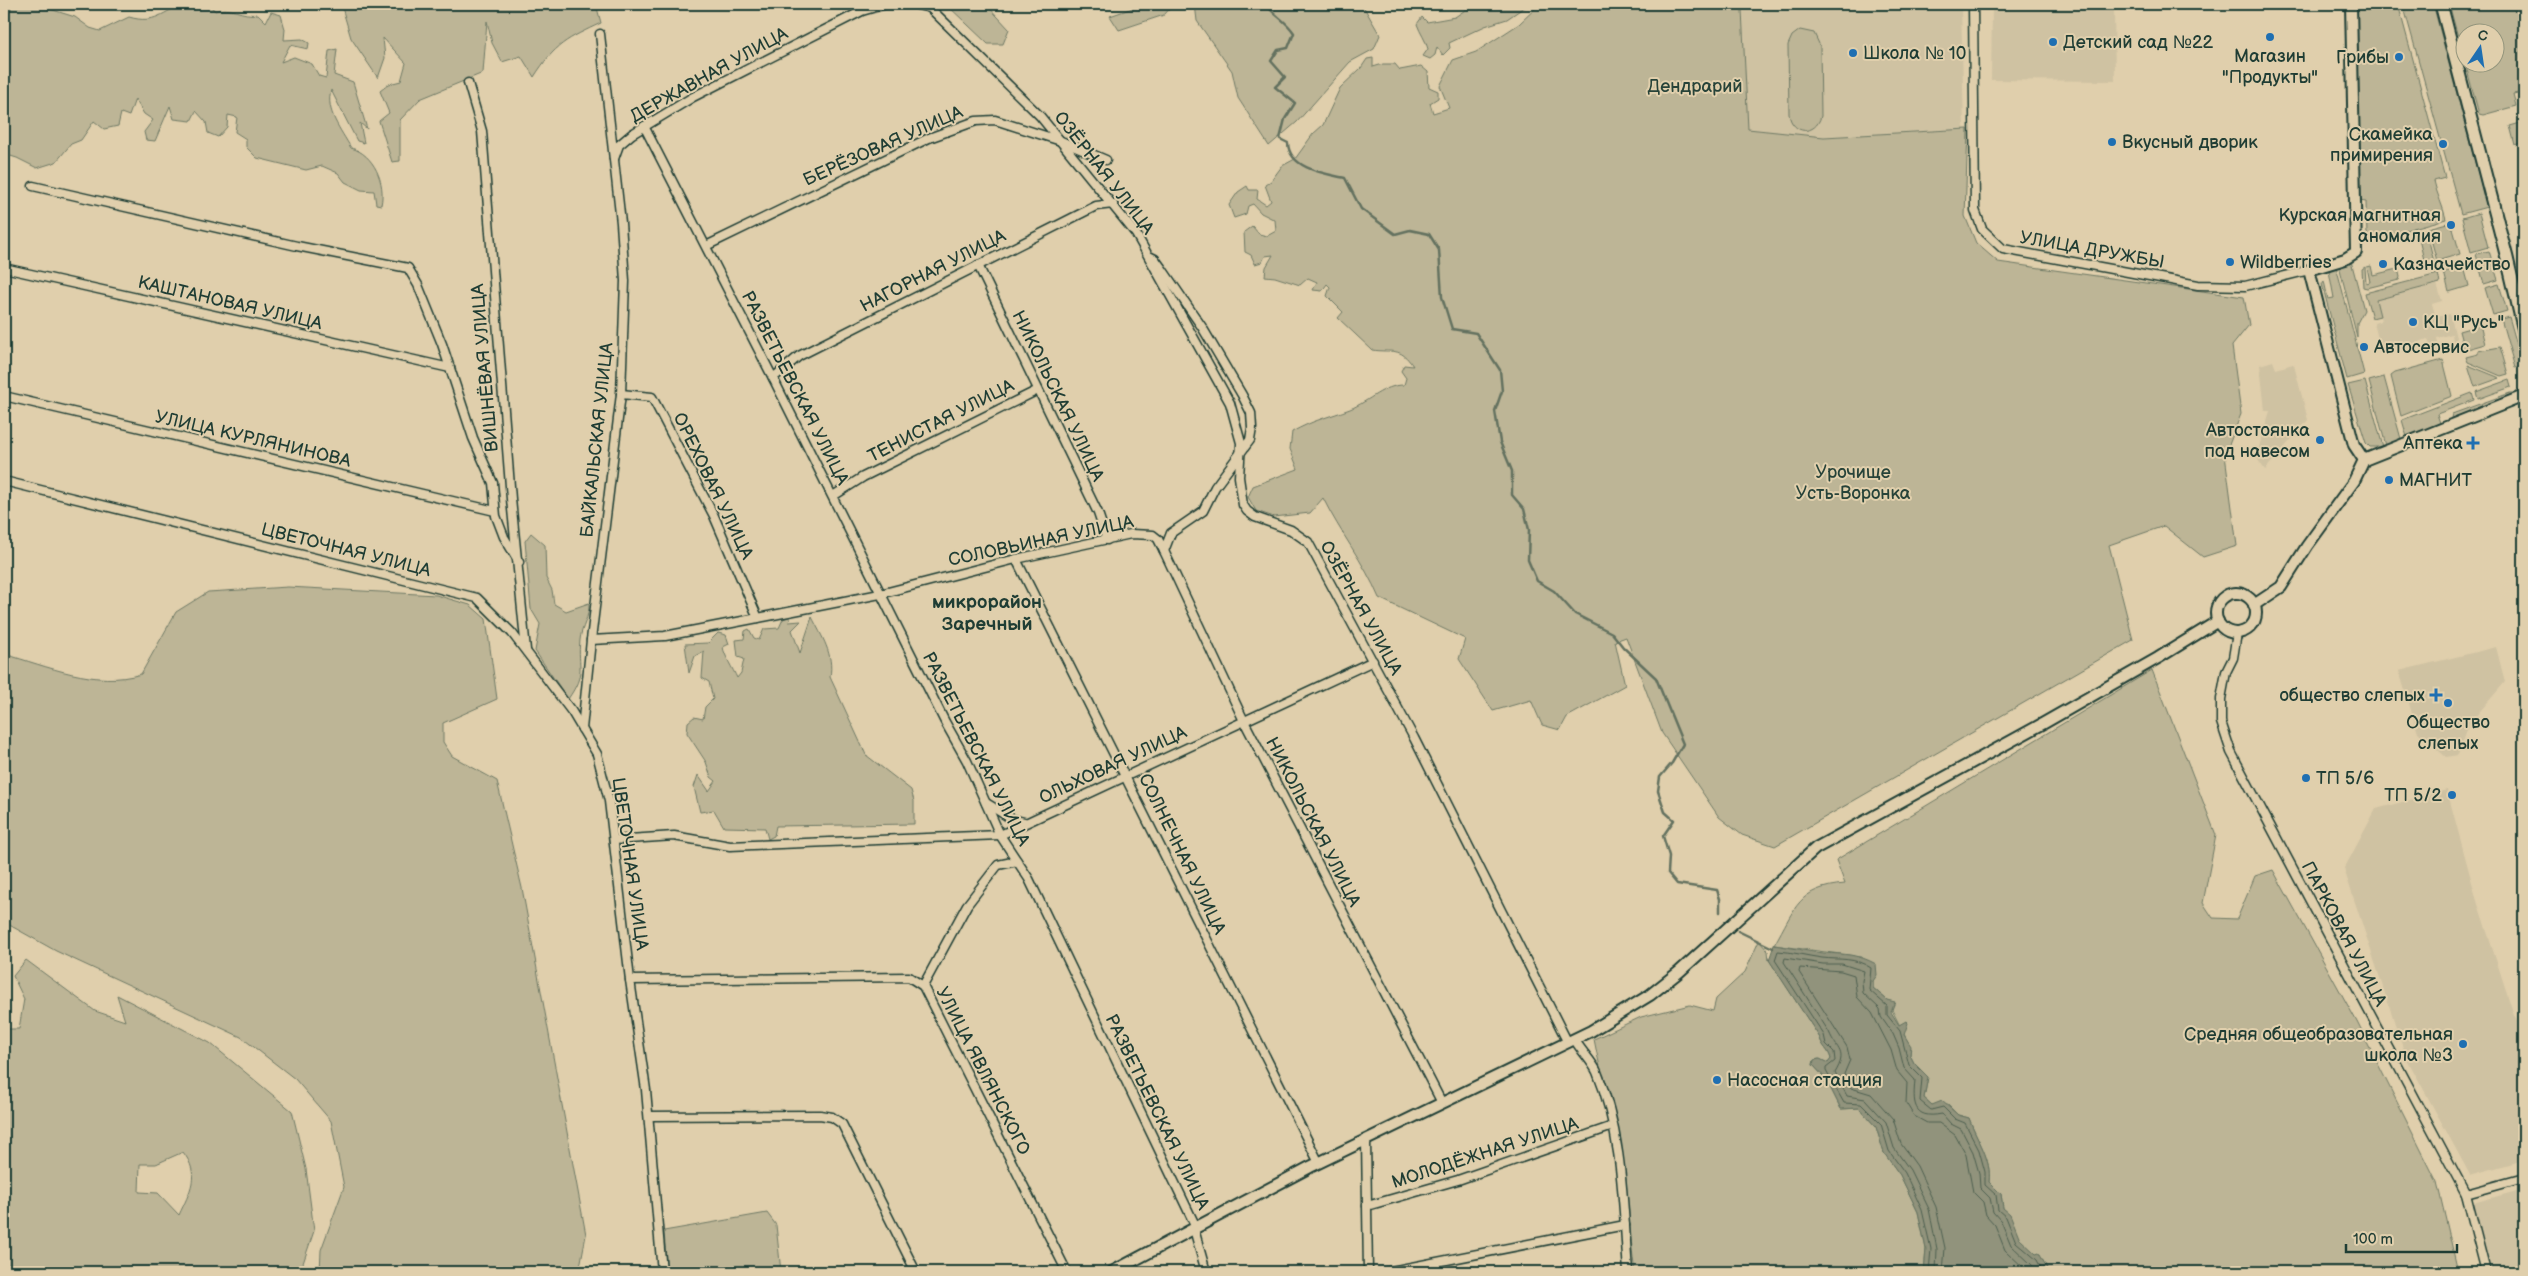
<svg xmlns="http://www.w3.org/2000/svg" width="2528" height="1276" viewBox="0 0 2528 1276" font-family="'Balsamiq Sans',sans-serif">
  <rect width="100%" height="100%" fill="#e0cfac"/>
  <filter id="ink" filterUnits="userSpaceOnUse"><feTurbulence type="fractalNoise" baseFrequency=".02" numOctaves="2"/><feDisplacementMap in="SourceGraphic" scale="10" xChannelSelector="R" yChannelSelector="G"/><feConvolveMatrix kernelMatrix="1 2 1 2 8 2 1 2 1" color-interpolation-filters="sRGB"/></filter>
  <g filter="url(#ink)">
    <g fill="#cfc2a2">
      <path d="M1761,4H1961L1964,129L1824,137L1747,129L1742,10Z"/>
      <path d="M1992,4H2114L2115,81L1991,80Z"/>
      <path d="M2437,284L2442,301L2432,304L2436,317L2450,314L2459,349L2454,350L2452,334L2437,338L2440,351L2432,353L2428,339L2382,354L2374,323L2381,321L2376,300Z"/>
      <path d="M2273,361L2276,369L2293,364L2294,365L2308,420L2265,470L2256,457L2270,411H2265L2260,365Z"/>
      <path d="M2496,647L2505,682L2469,724L2458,755L2446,757L2418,733L2399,671Z"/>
      <path d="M2447,790L2477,901L2514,1015L2524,1031V1160L2470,1175L2406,1057L2344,869L2376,809Z"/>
      <path d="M2524,1189V1272H2491L2473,1203Z"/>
    </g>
    <g fill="#bdb596" stroke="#6e7965" fill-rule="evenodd">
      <path d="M34,4L75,17L90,28L100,31L129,17C156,25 162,11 185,4C192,2 202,4 209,4L215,11C230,5 242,17 258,14L266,22L271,12L281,15L285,29L284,40L302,39L309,43L308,49L290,45L281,62L294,57L312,64L319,76L326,78L329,51L337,49L334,75L353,82L367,129L360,123L364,143L357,141L331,90C325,111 341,130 351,148C374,154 386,183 381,205L376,204L374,191L361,190L345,182L338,173L322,166L306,170L257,158L246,147V139L235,132L237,117L228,115L227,127L218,137L208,133L206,122L196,111L191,121L174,119L170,106L155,141L146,140L144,132L153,120L144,114L135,99L129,116L121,113L118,126L104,129L94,121L81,140L71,144L56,162L37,168L17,158L4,154V17L14,5Z"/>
      <path d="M341,4H596L601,23C567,39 555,44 534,77L521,56L502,62L492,43L487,21L483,73L420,99L400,120V161L392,162L379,121L389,113L380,91L389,84L401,81L406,63L383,38L385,58L378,78L351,38Z"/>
      <path d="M946,4H986L1009,29L1003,44H988Z"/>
      <path d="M1144,4H1174L1164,15L1119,30L1110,16Z"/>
      <path d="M1195,4H1362L1380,35L1374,49L1350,62L1297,122L1269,146L1238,98L1232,71L1197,21Z"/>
      <path d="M1474,4H1529L1507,19L1485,26L1449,43L1450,48L1443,55L1437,47L1435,55L1430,59L1423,56L1428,49C1426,40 1420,33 1417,24L1422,17L1427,22L1455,17Z"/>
      <path d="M1540,4H1761L1742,10L1748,129L1824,137L1968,129L1965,216L1976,243L1998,262L2244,297L2249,325L2232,346L2241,414L2225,455L2237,546L2203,557L2164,526L2109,545L2133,640L1775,846L1742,835L1719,817L1662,733L1626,637L1615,641L1625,685L1567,717L1560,730L1542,725L1531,700L1493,711L1459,659L1465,639L1379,598C1364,562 1340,533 1323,498L1310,513L1274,517L1256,511L1248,497L1253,486L1298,469L1290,449L1292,432C1313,420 1329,417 1350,409C1370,401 1383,385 1404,385L1406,378L1401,371L1404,365L1413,366C1400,346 1392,353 1372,350L1338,318L1343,312L1327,296L1330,287L1327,284L1322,291L1313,290L1317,282L1308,278L1300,285L1275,277L1265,276L1266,267L1273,255L1265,256L1262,262L1255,264L1251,255L1245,252L1244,232L1252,226L1259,234L1267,236L1276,231L1275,220L1261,213L1253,204L1248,206L1246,214L1234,218L1229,205L1238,192L1247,186L1249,190H1258L1257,199L1266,205L1271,201L1265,185L1271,181L1282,166L1295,159L1313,134L1323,125L1340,88L1361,68L1367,59L1373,58V67L1383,64H1395L1400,70L1421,66L1428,72L1429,87L1438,91V98L1430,103L1433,113L1449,108L1440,86L1453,60L1476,52L1519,24Z"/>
      <path d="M2356,4H2398L2445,178L2434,181C2437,195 2443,206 2446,219L2359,243V237L2367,235L2366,202L2359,201Z"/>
      <path d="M2403,4H2433L2487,207L2461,214Z"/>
      <path d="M2449,4H2524V92L2513,94L2516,106L2483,115L2479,114ZM2466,32H2496V62H2466Z"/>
      <path d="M1800,30L1814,33L1820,46L1821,116C1816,136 1792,135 1789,114L1788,45L1792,36Z"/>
      <path d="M2524,122V149L2522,150L2520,143L2515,145L2510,126Z"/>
      <path d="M2479,213L2488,247L2471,252L2462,218Z"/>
      <path d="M2451,222L2460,254L2437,261L2428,228Z"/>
      <path d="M2426,229L2434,262L2425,264L2417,231Z"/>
      <path d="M2489,251L2498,280L2484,284L2476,254Z"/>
      <path d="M2351,261L2364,310L2357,323V337L2339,265Z"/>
      <path d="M2336,266L2364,374L2347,379L2322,284L2324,281L2328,299L2334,298L2329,271Z"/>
      <path d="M2371,266L2373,275L2398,269L2400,277L2399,280L2367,288L2363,287L2362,269L2365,267L2366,283L2370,282L2367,267Z"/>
      <path d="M2464,267L2469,286L2449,292L2444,272Z"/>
      <path d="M2438,274L2440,283L2376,300L2380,316L2372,318L2365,293Z"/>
      <path d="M2499,284L2507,311L2493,315L2485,288Z"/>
      <path d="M2509,317L2523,366L2515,368L2501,319Z"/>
      <path d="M2480,325L2485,344L2464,350L2459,331Z"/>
      <path d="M2500,347L2508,374L2501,376L2468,362L2466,357L2478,354V351Z"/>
      <path d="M2443,360L2452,396L2401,416L2391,376L2395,373Z"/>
      <path d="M2468,365L2500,378L2475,387Z"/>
      <path d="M2384,377L2401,439L2386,446L2369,381Z"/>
      <path d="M2509,380L2511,387L2478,399L2476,392Z"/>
      <path d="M2365,381L2383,447H2370L2366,443L2348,385Z"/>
      <path d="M2472,393L2474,400L2437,414L2440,423L2407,437L2402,420Z"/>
      <path d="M2510,393H2513V397L2451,418L2452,414Z"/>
      <path d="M531,533L545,545L546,578L552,590L554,604L566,611L589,603C590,617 581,627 580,640C577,668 587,672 568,699L535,651L540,624L531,609L525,541Z"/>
      <path d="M288,587L436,595L470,605L486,619L497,699L443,723V742L452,756L497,781L522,888L586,1235L579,1272H320L321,1250L344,1187L331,1121L295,1079L241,1037L56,951L4,922V654C47,666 96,688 141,674L176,612L208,592Z"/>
      <path d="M791,616L789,622L801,621L792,630L800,653L812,617C822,637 834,654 830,677L866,755L911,790L914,801V824L776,826L774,836L768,839L765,828L724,827L714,810L700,812L694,787L698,775L709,791L716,781L711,777L706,762L687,733L688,722L694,717L703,719L705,707L713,699L709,682L702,678L704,651L695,656L689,673L685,644L708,643L718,633L726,635L729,644L723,647C724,655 733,669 737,678L741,673L744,659L738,657L736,640L744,639L745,631L749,629L754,638L759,640L764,629L779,628L783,619Z"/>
      <path d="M2152,670L2216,835L2203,903L2213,918L2237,919L2255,876L2273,870L2357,1022L2437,1182L2458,1272H2049C2041,1260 2028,1251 2020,1239C2012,1228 2014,1217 2003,1208L2001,1194L1989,1182C1992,1159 1977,1140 1969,1118L1958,1115L1948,1105H1932L1924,1098L1928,1077L1914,1063L1910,1055V1046L1887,1000L1873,988V981L1862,957L1774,945C1796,907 1798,888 1845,884L1836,860Z"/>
      <path d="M1759,941L1768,951L1769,960L1820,1038C1822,1047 1829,1050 1831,1059L1828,1063L1819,1059L1814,1060L1813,1065L1826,1079L1841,1109L1859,1108L1876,1127L1884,1153L1900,1175L1918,1212L1926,1249L1924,1272H1635C1629,1233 1629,1193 1622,1154C1615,1115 1601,1078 1594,1039L1641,1017L1690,1005L1713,1011L1716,999L1745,972Z"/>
      <path d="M26,960L95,1011L125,1021L117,995L210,1043L292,1111L306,1169L314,1231L300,1272H4V1029H19L24,999L13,976ZM183,1152C201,1175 190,1191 179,1215L158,1193L139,1192L140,1164H156Z"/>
      <path d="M767,1213L776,1225L781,1272H667L664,1231Z"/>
    </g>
    <path fill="#91937b" stroke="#63715f" d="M1774,945C1791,947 1808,952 1824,953C1844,954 1858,954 1876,964L1877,975L1873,981V988L1887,1000L1895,1002L1891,1012L1899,1025L1906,1021L1908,1023L1904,1035L1911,1046L1910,1055L1914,1063L1928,1077L1924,1098L1932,1105L1942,1101L1958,1115L1969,1118C1977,1140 1992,1159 1989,1182L2001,1194L2003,1208L2010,1214L2020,1239L2036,1254L2039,1253L2049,1272H1924L1926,1249L1918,1212L1900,1175L1884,1153L1876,1127L1859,1108L1841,1109L1826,1079L1813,1065L1814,1060L1820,1059L1828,1063L1831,1059C1829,1050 1822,1047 1820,1038L1769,960Z"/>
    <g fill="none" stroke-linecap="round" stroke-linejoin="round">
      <g stroke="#4d5f50" stroke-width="1">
        <path d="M1929,1272L1931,1249L1922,1210L1905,1173L1889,1151L1881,1124L1861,1104L1844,1103L1826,1071V1068L1835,1061L1834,1052L1826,1044L1824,1035L1775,960L1778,951C1793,952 1807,956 1822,958C1840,960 1855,957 1871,968L1869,990L1887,1006V1015L1900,1031L1909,1065L1922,1078L1920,1101L1931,1110L1943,1107L1955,1119L1965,1123L1979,1150L1985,1172V1185L1996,1195L1998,1210L2006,1217L2016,1242L2037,1260L2043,1272"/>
        <path d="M1936,1272L1937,1249L1929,1209L1910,1170L1894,1148L1886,1122L1865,1099L1847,1096L1835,1073C1848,1051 1837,1051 1829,1032L1784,962L1785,958L1823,964H1842L1864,971L1862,981L1863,993L1880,1009L1881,1017L1893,1034L1899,1048L1904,1068L1915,1080C1913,1102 1912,1120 1942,1114L1951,1124L1961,1129L1973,1152L1979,1173L1980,1188L1990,1198L1993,1212L2001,1221L2011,1245L2032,1265L2036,1272"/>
        <path d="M1943,1272L1945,1248L1936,1207L1917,1166L1901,1144L1893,1119L1871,1094L1851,1088L1844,1074L1850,1060L1847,1047L1799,972L1800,968L1841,971L1854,975L1857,997L1872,1013L1891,1050L1897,1071L1907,1083L1906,1103L1914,1116L1927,1123H1939L1955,1135L1966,1155L1973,1192L1983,1202L1986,1215L1995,1225L2005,1250L2028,1272"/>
      </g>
      <g stroke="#63715f" stroke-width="2.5">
        <path d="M1266,4C1274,16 1286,20 1294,33L1288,48L1278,50L1271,61L1285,77L1275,87L1295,103L1285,119L1280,139L1288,143C1289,169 1326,174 1345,178L1361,209L1395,234L1410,230L1429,234L1439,250L1442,297L1452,329L1476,333L1500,370L1502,391L1495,411L1500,442L1512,471V495L1524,509L1529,530L1528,560L1537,581L1554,591L1575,614L1612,633L1623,647L1656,678L1683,744L1672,763L1660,777L1658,791L1665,812L1674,820L1663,836L1669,856L1668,873L1677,884L1717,890L1720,899V912"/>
        <path d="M1738,931L1773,948"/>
      </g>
      <g stroke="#1f3d34" stroke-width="11">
        <g id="minor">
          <path d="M913,4L930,8L1040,116L1136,234L1230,403L1241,443L1239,477L1243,505L1247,511L1255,517L1291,530L1308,542L1414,738L1568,1043"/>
          <path d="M1973,4L1975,210L1982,229L2003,249L2198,285L2245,286L2309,270"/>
          <path d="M468,83L482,131L511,499L526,650"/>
          <path d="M644,126L773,378L945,722L967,761L1000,835L1029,879L1196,1227"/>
          <path d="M614,159L619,145L632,134L693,97L862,11L886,4"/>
          <path d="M33,186L297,246L408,268L418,285L442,344L473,438L493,483L496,516L504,537L519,562"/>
          <path d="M706,246L929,138L976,121L995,120L1061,141L1106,160"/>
          <path d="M978,265L1098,513L1107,540"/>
          <path d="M4,268L450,368"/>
          <path d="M773,378L799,356L1096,206L1113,204"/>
          <path d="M621,394L652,397L714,516L758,618"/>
          <path d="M4,396L495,511"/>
          <path d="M4,481L477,598L512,633L572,712L597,754L609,801L630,980L646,1090L662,1272"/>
          <path d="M833,496L863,477L1038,390"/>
          <path d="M1164,551L1244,721L1442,1103"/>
          <path d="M1016,559L1319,1163"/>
          <path d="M2237,633L2233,658L2226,672L2221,699V722L2231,752L2466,1194L2486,1272"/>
          <path d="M591,640L665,636L758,618L880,594L1016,559L1131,534L1153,535L1158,539L1164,551L1171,533L1203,511L1215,487L1250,440L1252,428L1251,413L1242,395L1202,327L1163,270L1155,259L1149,256"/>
          <path d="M582,729L591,640L621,394L625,281L621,223L600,34"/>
          <path d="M986,803L1012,819L1024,822"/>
          <path d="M614,840L674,836L730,846L1000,835L1373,661"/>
          <path d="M630,980L909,977L923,986L1067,1272"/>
          <path d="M923,986L967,905L998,865L1017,861"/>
          <path d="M1575,1040C1581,1051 1592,1061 1597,1072C1623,1135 1623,1205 1628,1272"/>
          <path d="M649,1116L820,1115L832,1117L842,1124L916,1272"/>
          <path d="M1366,1140L1368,1272"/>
          <path d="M2466,1194L2524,1178"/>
          <path d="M1367,1206L1458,1180L1613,1126"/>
          <path d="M1194,1229L1206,1272"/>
          <path d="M1386,1272L1625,1225"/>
        </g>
      </g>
      <g stroke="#1f3d34" stroke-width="14">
        <g id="tertiary">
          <path d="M2351,4L2356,252L2345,259L2309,270L2354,445L2364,460"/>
          <circle cx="2236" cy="613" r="20"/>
          <path d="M2254,605L2281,587L2307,546L2354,481L2364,460L2524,396"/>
          <path d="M1112,1272L1310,1167L1591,1031L1650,995L1679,972L1816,848L2044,723L2158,658L2218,621"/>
        </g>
      </g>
      <g stroke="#1f3d34" stroke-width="15">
        <path id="secondary" d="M2441,4L2507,258L2524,331"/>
      </g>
      <use href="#minor" stroke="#e0cfac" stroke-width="8"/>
      <use href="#tertiary" stroke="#e0cfac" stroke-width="10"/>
      <use href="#secondary" stroke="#e0cfac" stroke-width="11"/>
    </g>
  </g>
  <g fill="#1f6fb2" stroke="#e0cfac" stroke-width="2">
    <circle cx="2270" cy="37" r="5"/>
    <circle cx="2053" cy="42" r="5"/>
    <circle cx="1853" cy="53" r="5"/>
    <circle cx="2399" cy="57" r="5"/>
    <circle cx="2112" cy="142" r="5"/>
    <circle cx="2443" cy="144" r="5"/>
    <circle cx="2451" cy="225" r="5"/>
    <circle cx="2230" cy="262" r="5"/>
    <circle cx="2383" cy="264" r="5"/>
    <circle cx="2413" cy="322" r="5"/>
    <circle cx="2364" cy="347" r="5"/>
    <circle cx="2320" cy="440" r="5"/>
    <path d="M2470.5 435.5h5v5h5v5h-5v5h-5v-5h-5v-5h5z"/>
    <circle cx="2389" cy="480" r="5"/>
    <path d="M2433.5 687.5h5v5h5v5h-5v5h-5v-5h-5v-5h5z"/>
    <circle cx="2448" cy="703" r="5"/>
    <circle cx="2306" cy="778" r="5"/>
    <circle cx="2452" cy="795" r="5"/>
    <circle cx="2463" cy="1044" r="5"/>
    <circle cx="1717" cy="1080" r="5"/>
  </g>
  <g text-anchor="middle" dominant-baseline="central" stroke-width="4" stroke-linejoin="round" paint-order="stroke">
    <g font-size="18" fill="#1f3d34" stroke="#e0cfac" text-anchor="start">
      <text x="2063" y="42">Детский сад №22</text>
      <text x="1863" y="53">Школа № 10</text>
      <text x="2270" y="56" text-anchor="middle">Магазин<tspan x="2270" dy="21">"Продукты"</tspan></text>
      <text x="2389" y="57" text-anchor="end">Грибы</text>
      <text x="2433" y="134" text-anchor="end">Скамейка<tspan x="2433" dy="21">примирения</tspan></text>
      <text x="2122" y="142">Вкусный дворик</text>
      <text x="2441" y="215" text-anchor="end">Курская магнитная<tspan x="2441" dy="21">аномалия</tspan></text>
      <text x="2240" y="262">Wildberries</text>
      <text x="2393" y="264">Казначейство</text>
      <text x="2423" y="322">КЦ "Русь"</text>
      <text x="2374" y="347">Автосервис</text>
      <text x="2310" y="430" text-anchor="end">Автостоянка<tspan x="2310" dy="21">под навесом</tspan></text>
      <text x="2463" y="443" text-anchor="end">Аптека</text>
      <text x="2399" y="480">МАГНИТ</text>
      <text x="2425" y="695" text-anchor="end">общество слепых</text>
      <text x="2448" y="722" text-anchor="middle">Общество<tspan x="2448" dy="21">слепых</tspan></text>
      <text x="2316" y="778">ТП 5/6</text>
      <text x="2442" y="795" text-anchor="end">ТП 5/2</text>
      <text x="2453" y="1034" text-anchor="end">Средняя общеобразовательная<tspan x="2453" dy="21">школа №3</tspan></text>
      <text x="1727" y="1080">Насосная станция</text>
    </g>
    <g font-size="18" fill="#1f3d34" stroke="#e0cfac">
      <text transform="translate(709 75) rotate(-29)">ДЕРЖАВНАЯ УЛИЦА</text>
      <text transform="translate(883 146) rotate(-24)">БЕРЁЗОВАЯ УЛИЦА</text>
      <text transform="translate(1104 173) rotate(52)">ОЗЁРНАЯ УЛИЦА</text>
      <text transform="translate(2092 250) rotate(10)">УЛИЦА ДРУЖБЫ</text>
      <text transform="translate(933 271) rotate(-27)">НАГОРНАЯ УЛИЦА</text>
      <text transform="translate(230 303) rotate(13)">КАШТАНОВАЯ УЛИЦА</text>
      <text transform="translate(485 368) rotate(-95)">ВИШНЁВАЯ УЛИЦА</text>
      <text transform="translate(795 388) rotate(63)">РАЗВЕТЬЕВСКАЯ УЛИЦА</text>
      <text transform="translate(1058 396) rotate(64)">НИКОЛЬСКАЯ УЛИЦА</text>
      <text transform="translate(941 421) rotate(-27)">ТЕНИСТАЯ УЛИЦА</text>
      <text transform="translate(253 439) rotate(13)">УЛИЦА КУРЛЯНИНОВА</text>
      <text transform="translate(597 440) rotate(-84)">БАЙКАЛЬСКАЯ УЛИЦА</text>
      <text transform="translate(713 486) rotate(64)">ОРЕХОВАЯ УЛИЦА</text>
      <text transform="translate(1041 541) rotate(-12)">СОЛОВЬИНАЯ УЛИЦА</text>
      <text transform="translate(346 550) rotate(14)">ЦВЕТОЧНАЯ УЛИЦА</text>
      <text transform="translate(1361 608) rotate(61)">ОЗЁРНАЯ УЛИЦА</text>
      <text transform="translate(976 749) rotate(63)">РАЗВЕТЬЕВСКАЯ УЛИЦА</text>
      <text transform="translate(1113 765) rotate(-25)">ОЛЬХОВАЯ УЛИЦА</text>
      <text transform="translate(1313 822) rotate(63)">НИКОЛЬСКАЯ УЛИЦА</text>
      <text transform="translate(1182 854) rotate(64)">СОЛНЕЧНАЯ УЛИЦА</text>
      <text transform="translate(630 864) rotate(82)">ЦВЕТОЧНАЯ УЛИЦА</text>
      <text transform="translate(2344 934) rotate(62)">ПАРКОВАЯ УЛИЦА</text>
      <text transform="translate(983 1071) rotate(63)">УЛИЦА ЯВЛЯНСКОГО</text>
      <text transform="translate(1157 1112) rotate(64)">РАЗВЕТЬЕВСКАЯ УЛИЦА</text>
      <text transform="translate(1485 1153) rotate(-18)">МОЛОДЁЖНАЯ УЛИЦА</text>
    </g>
    <g font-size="18" fill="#274339" stroke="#e0cfac">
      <text x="1695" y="86">Дендрарий</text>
      <text x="1853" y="472">Урочище<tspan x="1853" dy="21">Усть-Воронка</tspan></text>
    </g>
    <g font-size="19" font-weight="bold" fill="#1f3d34" stroke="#e0cfac">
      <text x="987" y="602">микрорайон<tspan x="987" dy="22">Заречный</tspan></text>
    </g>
  </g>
  <rect width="2528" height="1276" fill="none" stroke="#e0cfac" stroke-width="20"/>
  <rect x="10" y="10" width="2508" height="1256" fill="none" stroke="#1f3d34" stroke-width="2" filter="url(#ink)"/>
  <g transform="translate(2480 48) rotate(13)"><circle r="24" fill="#e0cfac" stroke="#93957c"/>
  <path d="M0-4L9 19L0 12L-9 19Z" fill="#1f6fb2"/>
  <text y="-8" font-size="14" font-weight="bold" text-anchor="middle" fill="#1f3d34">С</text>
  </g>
  <path d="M2346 1244v8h111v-8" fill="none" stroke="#1f3d34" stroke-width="2.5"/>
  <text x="2353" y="1244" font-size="15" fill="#1f3d34" stroke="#e0cfac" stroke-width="4" paint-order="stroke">100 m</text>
</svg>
